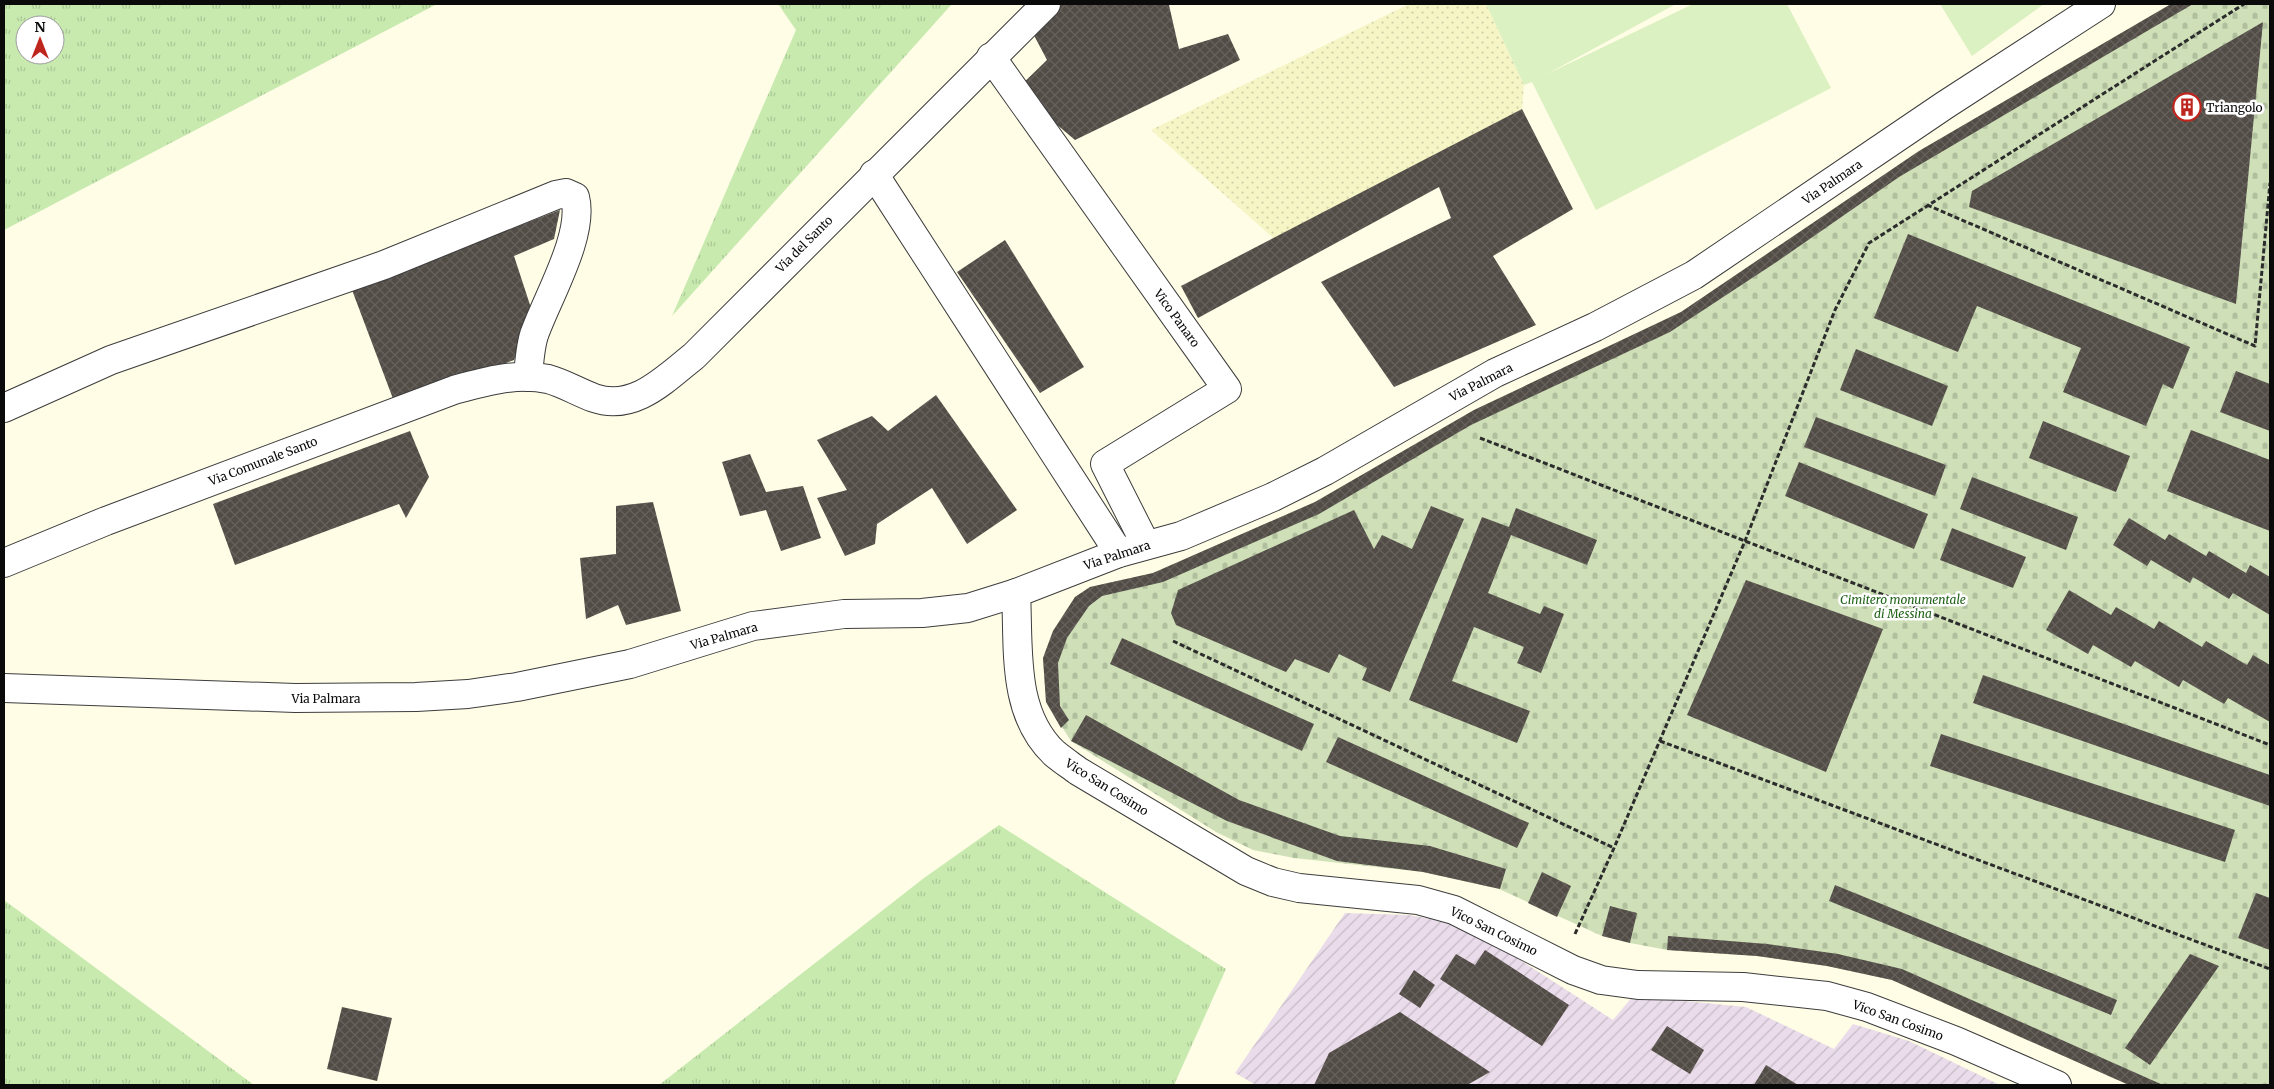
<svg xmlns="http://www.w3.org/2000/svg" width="2274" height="1089" viewBox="0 0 2274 1089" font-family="Merriweather,serif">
  <defs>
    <pattern id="industrial-furrows" width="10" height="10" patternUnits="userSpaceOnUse" patternTransform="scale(1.25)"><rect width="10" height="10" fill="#eadcea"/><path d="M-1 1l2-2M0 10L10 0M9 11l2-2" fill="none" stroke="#c7bbc7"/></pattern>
    <pattern id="farmland-dots" width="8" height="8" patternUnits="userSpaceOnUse" patternTransform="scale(1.25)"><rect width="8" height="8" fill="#f5f5c6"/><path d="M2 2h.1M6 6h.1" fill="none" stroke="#d1d1a9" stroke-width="1.8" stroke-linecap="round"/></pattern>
    <pattern id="grass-tufts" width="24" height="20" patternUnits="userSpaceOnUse" patternTransform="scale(1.25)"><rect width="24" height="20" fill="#c8eaaf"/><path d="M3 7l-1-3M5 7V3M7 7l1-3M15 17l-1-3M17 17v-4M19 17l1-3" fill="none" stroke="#aac795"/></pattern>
    <pattern id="cemetery-stones" width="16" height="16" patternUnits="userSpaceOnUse" patternTransform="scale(1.25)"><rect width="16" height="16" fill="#cfe0b8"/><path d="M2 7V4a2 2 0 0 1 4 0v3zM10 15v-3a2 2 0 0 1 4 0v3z" fill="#b0bf9d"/></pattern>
    <pattern id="building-cross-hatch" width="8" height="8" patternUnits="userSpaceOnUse" patternTransform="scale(1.25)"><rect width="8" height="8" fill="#524c46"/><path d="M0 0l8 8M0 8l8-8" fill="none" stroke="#66615c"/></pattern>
  </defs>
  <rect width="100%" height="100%" fill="#fffde6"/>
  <path fill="url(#industrial-furrows)" d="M1345,913L1408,915L1452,922L1489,940L1613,1020L1633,996L1746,1007L1834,1049L1853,1024L1909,1041L2000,1085H1256L1235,1073Z"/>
  <path fill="url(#farmland-dots)" d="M1409,4H1486L1524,85L1522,109L1278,242L1151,130Z"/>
  <g fill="url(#grass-tufts)" fill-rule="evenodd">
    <path d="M4,4H437L4,230ZM25,25H55V55H25Z"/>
    <path d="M778,4H952L672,316L796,30Z"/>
    <path d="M999,825L1226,969L1174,1085H659L924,878Z"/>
    <path d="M4,900L254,1085H4Z"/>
  </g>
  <path fill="url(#cemetery-stones)" d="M2171,4H2270V1085H2129L1892,980L1827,966L1757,956L1667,950L1630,943L1602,936L1499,889L1423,872L1294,858L1253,850L1216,832L1071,741L1046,702L1043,658L1053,631L1075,597L1090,587L1153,573L1315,502L1474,410L1681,312L1919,151Z"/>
  <g fill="#dcf1c1">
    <path d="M1486,4H1676L1547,74L1693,4H1787L1831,88L1596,210L1532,82L1524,85Z"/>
    <path d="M1940,4H2044L1972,56Z"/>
  </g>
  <g fill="url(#building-cross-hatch)">
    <path d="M1046,4H1172L1169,5L1179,49L1228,34L1240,60L1075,140L1016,90L1047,60L1027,22Z"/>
    <path d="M2171,4H2193L1899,177L1778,261L1670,332L1471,425L1319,514L1163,582L1102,596L1089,606L1067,638L1058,663L1060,706L1069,720L1061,728L1046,702L1043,658L1053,631L1075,597L1090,587L1153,573L1315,502L1474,410L1681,312L1919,151Z"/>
    <path d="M2263,22L2236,304L1969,207L1972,191Z"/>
    <path d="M1522,109L1573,209L1493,256L1536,325L1394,387L1321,282L1451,218L1439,187L1198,318L1181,286Z"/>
    <path d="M560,210L554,239L514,256L532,311L514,360L395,404L352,290Z"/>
    <path d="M1908,234L2190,347L2173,389L2163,384L2146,426L2063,392L2081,348L1977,306L1958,352L1874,318Z"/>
    <path d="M1005,240L1084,367L1040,393L957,272Z"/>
    <path d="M1856,349L1948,386L1932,426L1840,390Z"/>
    <path d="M2236,371L2270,384V431L2220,412Z"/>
    <path d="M936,395L1017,510L967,544L932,488L877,524L875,544L845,556L817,498L847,490L817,440L872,416L888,431Z"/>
    <path d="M1816,417L1946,465L1935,496L1804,447Z"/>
    <path d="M2043,421L2130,456L2116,492L2029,458Z"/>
    <path d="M2191,430L2270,460V531L2167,491Z"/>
    <path d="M410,431L429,477L406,518L399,504L235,565L213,504Z"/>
    <path d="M750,454L766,492L803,486L821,538L781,551L766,510L740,516L722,462Z"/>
    <path d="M1799,462L1928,514L1914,549L1785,496Z"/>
    <path d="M1972,477L2078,517L2066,550L1960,509Z"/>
    <path d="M653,502L681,611L626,625L618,605L586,619L580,558L616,554V506Z"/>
    <path d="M1431,506L1464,519L1390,692L1362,680L1367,668L1339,654L1329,673L1295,659L1286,672L1176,625L1171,613L1178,590L1354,510L1374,549L1382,535L1412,549Z"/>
    <path d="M1516,508L1597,540L1587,565L1511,535L1488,593L1540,614L1544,606L1564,614L1541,673L1517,663L1524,647L1474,627L1452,681L1530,711L1517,743L1409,700L1482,517L1509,527Z"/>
    <path d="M2129,518L2165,540L2169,534L2206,556L2209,551L2246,573L2250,565L2270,577V615L2233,593L2229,599L2193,577L2190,583L2151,560L2147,566L2113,545Z"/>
    <path d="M1952,528L2026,557L2013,588L1940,560Z"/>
    <path d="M1746,580L1883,629L1826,772L1687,715Z"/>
    <path d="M2069,590L2111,615L2116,607L2154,629L2159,621L2202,647L2206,641L2247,665L2253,655L2270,665V722L2228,698L2224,704L2183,680L2179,687L2135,661L2131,667L2093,645L2088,654L2046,630Z"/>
    <path d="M1122,638L1314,724L1302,751L1110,664Z"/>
    <path d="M1983,675L2270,775V806L1973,703Z"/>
    <path d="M1086,715L1239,800L1340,836L1430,846L1506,869L1500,889L1423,872L1337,861L1227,821L1071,741Z"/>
    <path d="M1941,734L2235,830L2225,862L1930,766Z"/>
    <path d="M1338,737L1529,823L1517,848L1326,762Z"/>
    <path d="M1542,872L1571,886L1557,917L1528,903Z"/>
    <path d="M1835,885L2117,1000L2111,1015L1829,901Z"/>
    <path d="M2256,893L2270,898V950L2238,938Z"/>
    <path d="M1610,906L1637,913L1630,943L1602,936Z"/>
    <path d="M1668,936L1767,944L1838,954L1902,969L2163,1085H2129L1892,980L1827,966L1757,956L1667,950Z"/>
    <path d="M1485,950L1569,1005L1542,1046L1440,979L1456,954L1475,965Z"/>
    <path d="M2190,954L2219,966L2150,1065L2125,1048Z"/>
    <path d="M1414,970L1435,985L1420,1008L1399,994Z"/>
    <path d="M342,1007L392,1018L377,1081L327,1069Z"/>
    <path d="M1400,1012L1490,1072L1467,1085H1314L1329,1053Z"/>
    <path d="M1667,1026L1704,1050L1690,1074L1651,1050Z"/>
    <path d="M1766,1065L1798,1085H1754Z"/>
  </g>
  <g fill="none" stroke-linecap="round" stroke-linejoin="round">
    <g stroke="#3d3d3d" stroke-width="30">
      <g id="street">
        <path d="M991,57L1227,389L1105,464L1146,545"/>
        <path d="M874,174L1119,553"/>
        <path d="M4,408L111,360L384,265L556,195L566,193L575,197C585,235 547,298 534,335C530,348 529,363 528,377"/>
        <path d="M4,563L106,521L454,390C483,382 517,372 548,379C563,383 578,392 594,398C634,412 665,379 694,356L1046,4"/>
        <path d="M1016,593C1019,647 1011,712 1054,753C1061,759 1070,765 1078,771L1246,871L1273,882L1299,888L1418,900L1454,910L1573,970L1601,980L1638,985L1743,987L1827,996L1867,1007L1956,1041L2057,1085"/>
        <path d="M4,688L295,698L416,697L468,694L517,687L630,664L753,626L844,614L922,613L968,608L1016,593L1119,553L1181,536L1273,497L1325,471L1495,373L1595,327L1694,275L1945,105L2101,4"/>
      </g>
    </g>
    <g stroke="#2c2c2c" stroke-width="3" stroke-dasharray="5 2.5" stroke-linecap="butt">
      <path d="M1927,205L2255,346L2270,183"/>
      <path d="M1480,438L2270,745"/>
      <path d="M1173,641L1614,848"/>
      <path d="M1660,741L2270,969"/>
      <path d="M1575,934L1614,848L1745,541L1835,310L1869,243L2244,4"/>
    </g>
    <use href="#street" stroke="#fff" stroke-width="28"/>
  </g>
  <defs>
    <g id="building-ring" transform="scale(1.4375)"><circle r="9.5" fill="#fff" stroke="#be251d" stroke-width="1.5"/><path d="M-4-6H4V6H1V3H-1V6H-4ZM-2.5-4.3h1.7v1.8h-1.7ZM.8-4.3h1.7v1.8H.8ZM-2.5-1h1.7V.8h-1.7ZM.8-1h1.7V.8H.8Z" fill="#be251d"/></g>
  </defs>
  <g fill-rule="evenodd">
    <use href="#building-ring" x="2187" y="107"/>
  </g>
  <g text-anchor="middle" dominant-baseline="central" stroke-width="5" stroke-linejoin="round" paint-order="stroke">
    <g font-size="12" fill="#0a0a0a" stroke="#fff" text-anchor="start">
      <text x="2206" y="107">Triangolo</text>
    </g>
    <g font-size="12" fill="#0a0a0a" stroke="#fff">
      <text transform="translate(1832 182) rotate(-34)">Via Palmara</text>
      <text transform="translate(804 244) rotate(-45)">Via del Santo</text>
      <text transform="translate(1177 318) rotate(54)">Vico Panaro</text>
      <text transform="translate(1481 382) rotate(-27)">Via Palmara</text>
      <text transform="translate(263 461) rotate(-21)">Via Comunale Santo</text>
      <text transform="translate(1117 555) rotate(-18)">Via Palmara</text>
      <text transform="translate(724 636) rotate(-16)">Via Palmara</text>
      <text x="326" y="698">Via Palmara</text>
      <text transform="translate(1107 787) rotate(32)">Vico San Cosimo</text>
      <text transform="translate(1494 931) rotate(26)">Vico San Cosimo</text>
      <text transform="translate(1898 1020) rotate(20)">Vico San Cosimo</text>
    </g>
    <g font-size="12" font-style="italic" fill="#216319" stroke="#fff">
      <text x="1903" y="599">Cimitero monumentale<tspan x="1903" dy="14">di Messina</tspan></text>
    </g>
  </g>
  <rect width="2274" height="1089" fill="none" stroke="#0a0a0a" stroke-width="10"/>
  <g transform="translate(40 40)"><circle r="24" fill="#ffffff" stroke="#9d9d9d"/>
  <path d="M0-4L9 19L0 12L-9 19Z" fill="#be251d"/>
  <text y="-8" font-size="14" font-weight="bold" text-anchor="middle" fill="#0a0a0a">N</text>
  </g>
</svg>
